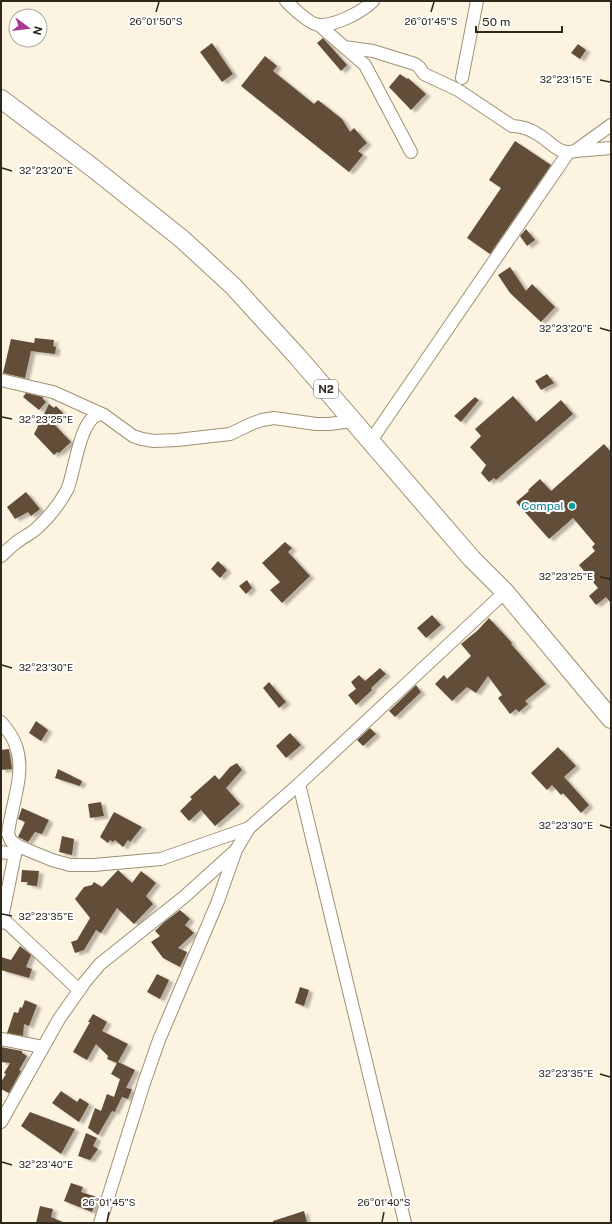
<svg xmlns="http://www.w3.org/2000/svg" width="612" height="1224" viewBox="0 0 612 1224" font-family="'Public Sans',sans-serif">
  <defs>
    <filter id="shadow"><feDropShadow dx="4.5" dy="2.5" stdDeviation="1" flood-color="#0004"/></filter>
  </defs>
  <rect width="100%" height="100%" fill="#fdf3e1"/>
  <g fill="#624e39" filter="url(#shadow)">
    <path d="M323,38L347,65L341,71L317,43Z"/>
    <path d="M212,43L233,74L222,82L200,52Z"/>
    <path d="M578,44L586,50L580,59L571,53Z"/>
    <path d="M265,56L277,66L273,71L314,104L318,100L342,119L350,132L354,128L367,143L358,151L363,155L349,172L241,86Z"/>
    <path d="M400,74L407,79L408,78L426,94L411,110L389,87Z"/>
    <path d="M515,141L551,165L490,254L467,238L501,188L489,180Z"/>
    <path d="M526,229L535,240L527,246L520,236Z"/>
    <path d="M510,267L526,291L532,284L555,307L541,322L510,293L498,275Z"/>
    <path d="M35,338L54,340L53,346L56,347L55,354L31,351L25,378L3,373L11,339L34,343Z"/>
    <path d="M547,374L554,383L541,390L535,381Z"/>
    <path d="M26,393L43,397V399L46,402L39,410L23,397Z"/>
    <path d="M513,396L536,422L561,400L573,414L496,480L494,478L489,482L481,473L486,465L470,447L481,436L475,429Z"/>
    <path d="M475,397L479,400L461,422L454,416Z"/>
    <path d="M49,404L54,408L56,406L63,413L53,423L71,442L59,453L57,452L54,455L34,434Z"/>
    <path d="M604,444L611,452V603L606,597L596,605L589,596L598,588L579,565L595,551L592,547L595,544L573,518L549,539L516,502L529,491L528,490L540,479L551,491Z"/>
    <path d="M26,492L40,509L31,516L28,512L15,519L7,507Z"/>
    <path d="M285,542L292,548L288,552L310,576L282,603L270,590L280,582L262,563Z"/>
    <path d="M218,561L227,570L220,578L211,569Z"/>
    <path d="M247,580L252,588L246,594L239,586Z"/>
    <path d="M432,615L441,625L426,638L417,628Z"/>
    <path d="M489,618L512,643L511,644L546,684L525,701L528,704L519,712L516,709L510,714L498,698L502,695L488,676L476,693L467,687L452,701L435,684L444,675L447,679L471,656L461,644L478,630Z"/>
    <path d="M380,668L386,674L371,688L372,690L356,705L348,695L356,689L351,682L359,675L365,681Z"/>
    <path d="M269,682L286,702L279,708L263,688Z"/>
    <path d="M416,685L421,692L395,717L389,711Z"/>
    <path d="M36,721L48,730L41,741L29,733Z"/>
    <path d="M370,728L376,734L363,746L357,740Z"/>
    <path d="M290,733L301,745L286,758L276,746Z"/>
    <path d="M558,747L576,766L564,777L589,805L581,813L563,793L561,795L552,785L547,790L531,773Z"/>
    <path d="M9,749L12,769L1,770V750Z"/>
    <path d="M237,763L242,770L226,788L240,804L215,826L201,810L189,821L180,811L192,799L190,797L215,775L219,780L230,767Z"/>
    <path d="M58,769L82,781L80,786L55,778Z"/>
    <path d="M101,802L104,816L90,818L88,804Z"/>
    <path d="M22,808L49,820L42,834L35,832L28,842L18,837L25,822L18,819Z"/>
    <path d="M114,812L142,827L130,842L128,840L123,847L115,840L113,842L110,840L108,843L100,837Z"/>
    <path d="M62,836L74,839L72,855L59,852Z"/>
    <path d="M22,870L39,871L37,886L27,885L28,882H21Z"/>
    <path d="M118,870L132,883L141,871L156,883L146,896L153,904L134,924L117,908L101,933L96,930L84,950L75,953L71,942L77,940L90,918L75,899L84,887L92,885L94,882L102,887Z"/>
    <path d="M180,910L190,919L185,925L194,933L178,948L187,952L180,967L163,958L151,942L160,936L155,931L163,923Z"/>
    <path d="M20,946L31,955L26,967L32,969L29,978L1,970V957L11,960Z"/>
    <path d="M157,974L169,980L160,999L147,992Z"/>
    <path d="M300,987L309,990L304,1006L295,1003Z"/>
    <path d="M25,1000L37,1005L29,1026L24,1024L23,1036L7,1033L14,1012L18,1013L20,1007L22,1008Z"/>
    <path d="M93,1014L107,1022L102,1031L128,1044L118,1062L135,1070L126,1088L132,1089L128,1099L122,1097L116,1109L115,1112L112,1111L98,1135L88,1128L95,1108L101,1111L107,1094L114,1097L120,1079L111,1074L117,1063L107,1059L108,1056L96,1044L87,1060L73,1052L90,1022H88Z"/>
    <path d="M1,1047L22,1051V1053L27,1056L19,1070L21,1071L9,1093L1,1089V1082L6,1074L4,1073L10,1063L1,1062Z"/>
    <path d="M61,1091L77,1102L80,1098L89,1104L79,1122L52,1103Z"/>
    <path d="M30,1112L75,1129L61,1154L21,1126Z"/>
    <path d="M86,1133L97,1138L93,1146L98,1149L90,1160L78,1156Z"/>
    <path d="M71,1183L83,1187L81,1192L97,1197L92,1212L64,1201Z"/>
    <path d="M40,1206L53,1209L51,1217L65,1223H36Z"/>
    <path d="M304,1211L307,1223H273V1221Z"/>
  </g>
  <g fill="none" stroke-linecap="round" stroke-linejoin="round">
    <g stroke="#9f9075" stroke-width="14">
      <g id="street">
        <path d="M286,1C293,8 309,24 319,25C335,26 362,12 373,1"/>
        <path d="M319,25L365,65L411,152"/>
        <path d="M344,47L373,51L415,64L419,67L424,74L458,90L512,126C522,126 530,129 539,135C551,142 559,156 575,151L611,125"/>
        <path d="M462,78L477,1"/>
        <path d="M575,151L611,148"/>
        <path d="M1,380L53,392L104,415L133,436L142,439L154,441L177,440L230,434L251,424L262,420L274,418L316,424H329L353,421"/>
        <path d="M370,442L568,153"/>
        <path d="M1,556C6,552 11,546 17,542C23,537 31,534 37,528C48,518 60,503 67,490C75,473 79,418 100,414"/>
        <path d="M1,722C7,729 13,737 16,746C26,774 11,805 8,834L11,841L18,846L52,860L70,865H94L161,859L249,828"/>
        <path d="M299,784L405,1223"/>
        <path d="M1,852L15,854"/>
        <path d="M2,918L79,990"/>
        <path d="M1,923L15,854L18,846"/>
        <path d="M1,1039L43,1047"/>
        <path d="M1,1122L59,1019L85,982L100,964L184,897L235,851"/>
        <path d="M100,1223L144,1083L159,1040L218,901L236,850L249,828L299,784L505,592"/>
      </g>
    </g>
    <g stroke="#9f9075" stroke-width="20">
      <path id="primary" d="M1,99L93,168L182,239L233,286L297,356L472,559L505,592L611,719"/>
    </g>
    <use href="#street" stroke="#fff" stroke-width="12"/>
    <use href="#primary" stroke="#fff" stroke-width="18"/>
  </g>
  <path fill="none" stroke="#2d271c" stroke-width="1.5" d="M156,12L159,2M431,12L434,2M600,80L610,82M2,168L12,171M600,328L610,331M2,417L12,419M600,577L610,579M2,665L12,668M600,825L610,828M2,914L12,916M600,1074L610,1077M2,1162L12,1165M107,1222L109,1212M382,1222L384,1212"/>
  <circle fill="#0f9aa8" stroke="#fff" stroke-width="1.5" cx="572" cy="506" r="4"/>
  <g text-anchor="middle" dominant-baseline="central" stroke-width="4" stroke-linejoin="round" paint-order="stroke">
    <rect fill="#fff" stroke="#6c6860" stroke-width="1" x="314" y="380" width="24" height="18" rx="3"/>
    <g font-size="11" font-weight="bold" fill="#2d271c">
      <text x="326" y="389">N2</text>
    </g>
    <g font-size="12" fill="#0d838f" stroke="#fff" text-anchor="end">
      <text x="564" y="506">Compal</text>
    </g>
  </g>
  <g font-size="10" text-anchor="middle" fill="#2d271c" stroke="#fff" stroke-width="4" stroke-linejoin="round" paint-order="stroke">
    <text x="156" y="25">26°01'50"S</text>
    <text x="431" y="25">26°01'45"S</text>
    <text x="566" y="83">32°23'15"E</text>
    <text x="46" y="174">32°23'20"E</text>
    <text x="566" y="332">32°23'20"E</text>
    <text x="46" y="423">32°23'25"E</text>
    <text x="566" y="580">32°23'25"E</text>
    <text x="46" y="671">32°23'30"E</text>
    <text x="566" y="829">32°23'30"E</text>
    <text x="46" y="920">32°23'35"E</text>
    <text x="566" y="1077">32°23'35"E</text>
    <text x="46" y="1168">32°23'40"E</text>
    <text x="109" y="1206">26°01'45"S</text>
    <text x="384" y="1206">26°01'40"S</text>
  </g>
  <rect width="612" height="1224" fill="none" stroke="#2d271c" stroke-width="4"/>
  <g transform="translate(28 28) rotate(105)"><circle r="19" fill="#ffffff" stroke="#aba9a4"/>
  <path d="M0-3L7 15L0 10L-7 15Z" fill="#aa3792"/>
  <text y="-6" font-size="11" font-weight="bold" text-anchor="middle" fill="#2d271c">N</text>
  </g>
  <path d="M476 26v6h86v-6" fill="none" stroke="#2d271c" stroke-width="2"/>
  <text x="482" y="26" font-size="12" fill="#2d271c" stroke="#ffffff" stroke-width="3" paint-order="stroke">50 m</text>
</svg>
